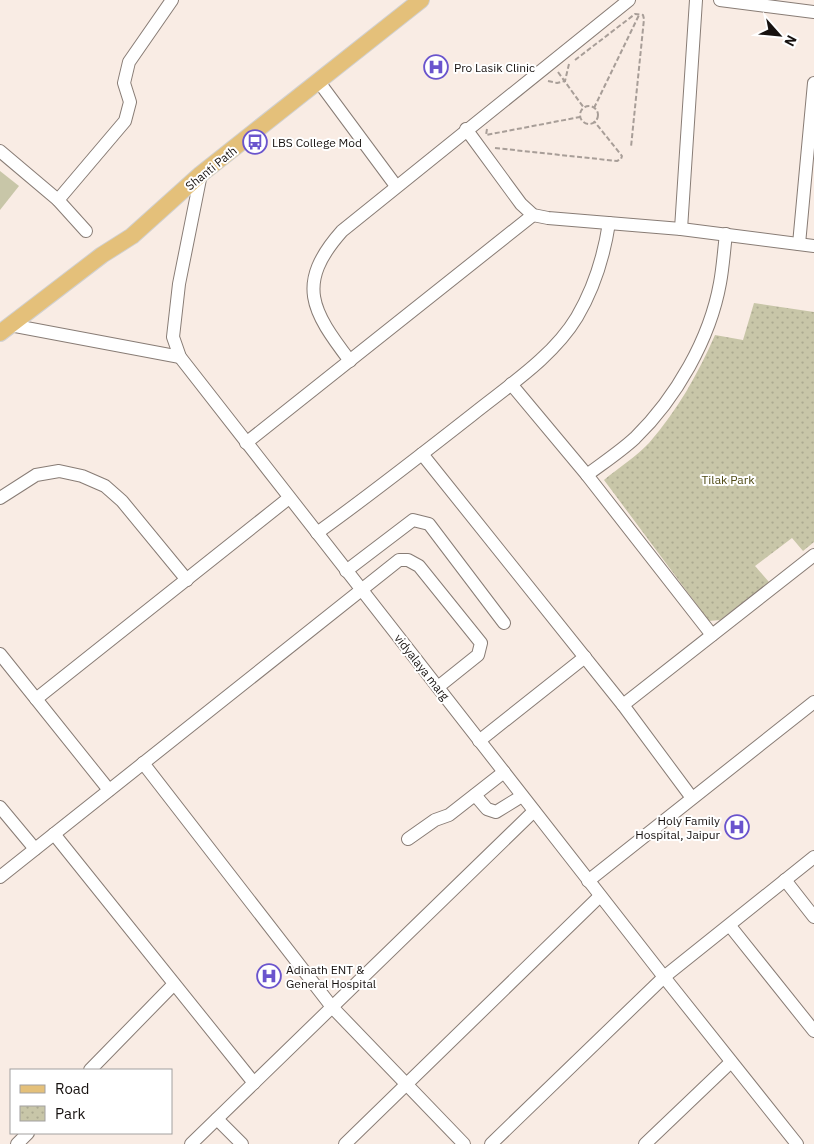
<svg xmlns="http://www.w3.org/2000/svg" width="814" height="1144" viewBox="0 0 814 1144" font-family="'IBM Plex Sans',sans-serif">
  <defs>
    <pattern id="park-dots" width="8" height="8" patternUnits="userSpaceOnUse" patternTransform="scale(1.25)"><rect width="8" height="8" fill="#c8c6a8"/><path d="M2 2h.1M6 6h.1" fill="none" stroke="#aba990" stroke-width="1.8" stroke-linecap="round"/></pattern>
  </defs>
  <rect width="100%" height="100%" fill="#f9ece4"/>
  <path fill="#c8c6a8" d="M0,171L19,186L0,210Z"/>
  <path fill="url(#park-dots)" d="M754,303L814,312V542L803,551L792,538L755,566L769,582L720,620L709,621L604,480C618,468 636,457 649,443C677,411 698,374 715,335L743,340Z"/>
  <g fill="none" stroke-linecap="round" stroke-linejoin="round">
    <g stroke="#887c75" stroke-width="14">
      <g id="minor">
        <path d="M720,0L814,12"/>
        <path d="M319,82L396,186"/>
        <path d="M466,129L521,204L533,215L548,218L681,229L814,246"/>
        <path d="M0,151L58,200"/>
        <path d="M201,174L179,284L173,337L180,357L664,977L797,1144"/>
        <path d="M681,229L696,0"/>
        <path d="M86,231L58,200L125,121L130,102L124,83L129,62L172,0"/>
        <path d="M799,244L814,83"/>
        <path d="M10,325L180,357"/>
        <path d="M350,361C312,311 295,284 342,231L629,0"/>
        <path d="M511,384L587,475L712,635"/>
        <path d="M246,443L533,215"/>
        <path d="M422,454L623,705L692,798"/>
        <path d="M587,475C603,463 621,451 635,438C676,398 710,339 720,283C723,267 724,250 726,234"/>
        <path d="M0,498L36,475L59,471L82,476L105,486L122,501L187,580"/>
        <path d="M317,533C370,495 421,455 472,415C508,386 553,357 577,317C594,288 604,256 609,223"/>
        <path d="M346,571L413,520L429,524L504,623"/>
        <path d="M0,654L109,790"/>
        <path d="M36,699L289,498"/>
        <path d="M623,705L814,555"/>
        <path d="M479,741L585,657"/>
        <path d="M143,763L332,1007L464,1144"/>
        <path d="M475,795L487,809L496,812L522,796"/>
        <path d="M0,807L35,849"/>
        <path d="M54,834L254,1083"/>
        <path d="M408,839L435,820L449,815L504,772"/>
        <path d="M0,877L399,560H408L419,566L481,643L478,655L438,687"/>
        <path d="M785,880L814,917"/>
        <path d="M588,881L814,702"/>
        <path d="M730,926L814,1031"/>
        <path d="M90,1070L174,984"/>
        <path d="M217,1119L242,1144"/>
        <path d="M17,1144L28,1133"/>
        <path d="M191,1144L534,811"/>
        <path d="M345,1144L600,896"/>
        <path d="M491,1144L664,977L814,857"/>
        <path d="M645,1144L731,1062"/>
      </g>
    </g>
    <g stroke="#d1d0cf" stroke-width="18">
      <path id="major" d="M0,333L102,255L132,236L201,174L421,0"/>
    </g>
    <g stroke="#a89e98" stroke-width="2" stroke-dasharray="5 2.5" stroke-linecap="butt">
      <path d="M575,60L635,14L643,15L644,19L631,147"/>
      <path d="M558,72L584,108"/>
      <path d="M548,81L557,83L565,81L569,64"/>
      <circle cx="589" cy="115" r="9"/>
      <path d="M594,108L639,15"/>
      <path d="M487,129L486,135L580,117"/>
      <path d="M495,148L617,161L621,159L622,156L594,121"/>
    </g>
    <use href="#minor" stroke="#fff" stroke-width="12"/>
    <use href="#major" stroke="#e4c07a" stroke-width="16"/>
  </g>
  <defs>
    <g id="hospital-ring" transform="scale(1.25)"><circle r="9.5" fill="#fff" stroke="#6a54cd" stroke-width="1.5"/><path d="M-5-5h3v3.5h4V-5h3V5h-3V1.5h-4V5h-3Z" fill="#6a54cd"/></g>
    <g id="bus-ring" transform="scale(1.25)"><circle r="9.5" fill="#fff" stroke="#6a54cd" stroke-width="1.5"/><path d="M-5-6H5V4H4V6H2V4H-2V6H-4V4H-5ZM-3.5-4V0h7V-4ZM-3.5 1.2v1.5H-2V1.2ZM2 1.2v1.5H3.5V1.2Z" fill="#6a54cd"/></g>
  </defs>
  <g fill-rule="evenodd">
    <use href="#hospital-ring" x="436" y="67"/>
    <use href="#bus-ring" x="255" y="142"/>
    <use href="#hospital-ring" x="737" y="827"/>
    <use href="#hospital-ring" x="269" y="976"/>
  </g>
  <g text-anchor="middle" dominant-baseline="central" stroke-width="4" stroke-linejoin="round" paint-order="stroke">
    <g font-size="12" fill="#171210" stroke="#fff" text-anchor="start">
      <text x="454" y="67">Pro Lasik Clinic</text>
      <text x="272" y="142">LBS College Mod</text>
      <text x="720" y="820" text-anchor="end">Holy Family<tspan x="720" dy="14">Hospital, Jaipur</tspan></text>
      <text x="286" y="969">Adinath ENT &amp;<tspan x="286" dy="14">General Hospital</tspan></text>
    </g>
    <g font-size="12" fill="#171210" stroke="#fff">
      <text transform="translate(211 168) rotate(-39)">Shanti Path</text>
      <text transform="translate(422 667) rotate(52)">vidyalaya marg</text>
    </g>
    <g font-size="12" fill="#4f4a15" stroke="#fff">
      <text x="728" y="479">Tilak Park</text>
    </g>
  </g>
  <rect x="10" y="1069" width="162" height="65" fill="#ffffff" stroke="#a2a09f"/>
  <rect x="20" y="1085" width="25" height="8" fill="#e4c07a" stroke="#a2a09f"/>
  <text x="55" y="1094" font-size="15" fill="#171210">Road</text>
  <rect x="20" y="1106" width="25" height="15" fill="url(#park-dots)" stroke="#a2a09f"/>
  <text x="55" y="1119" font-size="15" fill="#171210">Park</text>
  <g transform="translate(779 35) rotate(117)" stroke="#ffffff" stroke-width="4" paint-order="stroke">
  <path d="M0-4L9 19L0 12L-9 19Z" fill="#171210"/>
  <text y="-8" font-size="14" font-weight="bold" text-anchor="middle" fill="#171210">N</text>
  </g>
</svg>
